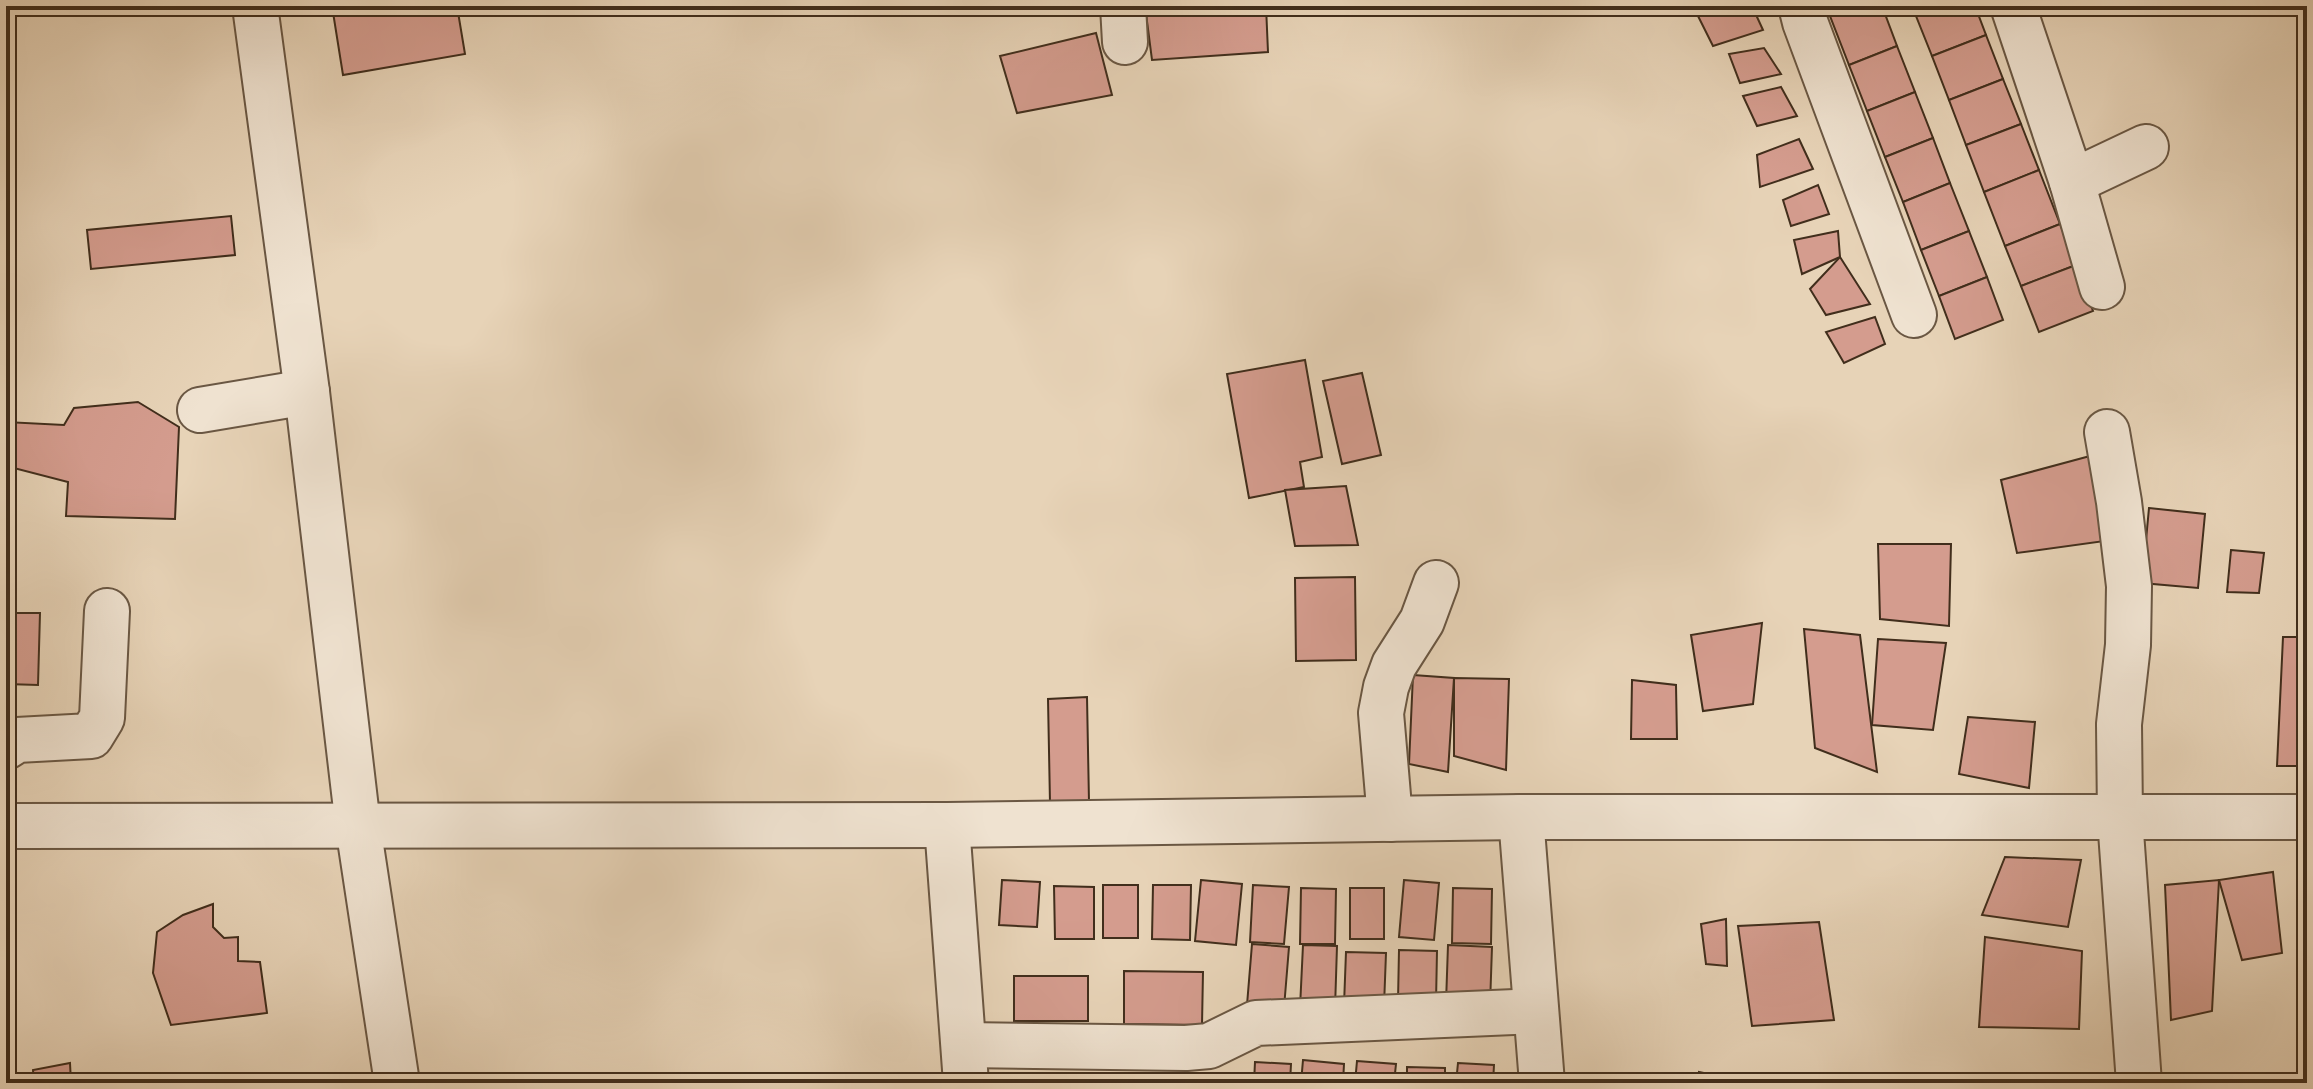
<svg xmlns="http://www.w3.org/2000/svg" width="2313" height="1089" viewBox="0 0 2313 1089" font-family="Cardo,serif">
  <rect width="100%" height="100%" fill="#e7d3b7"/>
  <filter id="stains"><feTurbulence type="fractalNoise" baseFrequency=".0025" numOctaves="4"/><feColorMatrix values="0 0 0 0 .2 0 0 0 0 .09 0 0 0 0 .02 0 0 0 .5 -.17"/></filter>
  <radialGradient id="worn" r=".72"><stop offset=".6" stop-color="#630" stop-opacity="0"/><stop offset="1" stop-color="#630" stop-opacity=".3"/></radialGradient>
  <g fill="#d49c8e" stroke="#412e1c" stroke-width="2">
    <path d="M332,6H457L465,54L343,75Z"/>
    <path d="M1145,6H1266L1268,52L1152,60Z"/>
    <path d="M1693,6H1752L1763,30L1713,46Z"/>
    <path d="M1826,6H1856L1830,16Z"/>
    <path d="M1856,6H1882L1897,46L1849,65L1830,16Z"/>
    <path d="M1912,6H1975L1986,35L1932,56Z"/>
    <path d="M1096,33L1112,95L1017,113L1000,56Z"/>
    <path d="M1986,35L2003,79L1949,100L1932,56Z"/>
    <path d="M1897,46L1915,92L1867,111L1849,65Z"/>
    <path d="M1764,48L1781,74L1740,83L1729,54Z"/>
    <path d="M2003,79L2021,124L1966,145L1949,100Z"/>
    <path d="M1781,87L1797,116L1757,126L1743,96Z"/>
    <path d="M1915,92L1933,138L1885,157L1867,111Z"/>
    <path d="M2021,124L2039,170L1984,192L1966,145Z"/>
    <path d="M1933,138L1950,183L1903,202L1885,157Z"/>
    <path d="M1799,139L1813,169L1760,187L1757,155Z"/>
    <path d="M2039,170L2060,224L2005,246L1984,192Z"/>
    <path d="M1950,183L1969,231L1921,250L1903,202Z"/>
    <path d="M1818,185L1829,214L1791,226L1783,200Z"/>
    <path d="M231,216L235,255L91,269L87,230Z"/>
    <path d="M2060,224L2076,265L2021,286L2005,246Z"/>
    <path d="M1838,231L1840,257L1802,274L1794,240Z"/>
    <path d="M1969,231L1987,277L1939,296L1921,250Z"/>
    <path d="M1840,257L1870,304L1826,315L1810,289Z"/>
    <path d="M2076,265L2093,311L2039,332L2021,286Z"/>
    <path d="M1987,277L2003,320L1955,339L1939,296Z"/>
    <path d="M1875,317L1885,344L1844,363L1826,332Z"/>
    <path d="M1305,360L1322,457L1300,462L1304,487L1249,498L1227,374Z"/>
    <path d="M1362,373L1381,455L1342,464L1323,381Z"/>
    <path d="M138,402L179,427L175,519L66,516L68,482L6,466V422L64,425L74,408Z"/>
    <path d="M2090,456L2112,540L2017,553L2001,480Z"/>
    <path d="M1346,486L1358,545L1295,546L1285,490Z"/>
    <path d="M2149,508L2205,514L2198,588L2142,583Z"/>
    <path d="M1878,544H1951L1949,626L1880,619Z"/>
    <path d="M2231,550L2264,553L2259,593L2227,592Z"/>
    <path d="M1355,577L1356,660L1296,661L1295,578Z"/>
    <path d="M6,613H40L38,685L6,684Z"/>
    <path d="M1762,623L1753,704L1703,711L1691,635Z"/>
    <path d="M1804,629L1860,635L1877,772L1815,748Z"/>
    <path d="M2283,637H2307V766H2277Z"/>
    <path d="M1878,639L1946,643L1933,730L1872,725Z"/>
    <path d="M1413,675L1454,678L1448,772L1409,764Z"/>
    <path d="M1454,678L1509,679L1506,770L1454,756Z"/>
    <path d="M1632,680L1676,685L1677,739H1631Z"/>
    <path d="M1087,697L1089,802L1050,803L1048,699Z"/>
    <path d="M1968,717L2035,722L2029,788L1959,774Z"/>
    <path d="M2005,857L2081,860L2068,927L1982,915Z"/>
    <path d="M2273,872L2282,953L2242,960L2219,880Z"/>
    <path d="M1002,880L1040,882L1037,927L999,925Z"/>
    <path d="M1201,880L1242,884L1236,945L1195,941Z"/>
    <path d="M1404,880L1439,883L1434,940L1399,937Z"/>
    <path d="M2219,880L2212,1011L2171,1020L2165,885Z"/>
    <rect x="1103" y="885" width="35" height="53"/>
    <path d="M1153,885H1191L1190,940L1152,939Z"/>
    <path d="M1253,885L1289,887L1284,944L1250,942Z"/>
    <path d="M1054,886L1094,887V939H1055Z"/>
    <path d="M1301,888L1336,889L1335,944H1300Z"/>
    <rect x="1350" y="888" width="34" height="51"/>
    <path d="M1453,888L1492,889L1491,944L1452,943Z"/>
    <path d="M213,904V927L224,938L238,937V961L260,962L267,1013L171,1025L153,973L157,932L183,915Z"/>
    <path d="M1726,919L1727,966L1706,964L1701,924Z"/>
    <path d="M1819,922L1834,1020L1752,1026L1738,926Z"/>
    <path d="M1985,937L2082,951L2079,1029L1979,1027Z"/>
    <path d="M1252,944L1289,947L1284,1008L1247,1005Z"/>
    <path d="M1303,945L1337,946L1335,1009L1300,1008Z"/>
    <path d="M1448,945L1492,947L1490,1005L1446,1003Z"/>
    <path d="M1399,950L1437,951L1436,1002L1398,1001Z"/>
    <path d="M1346,952L1386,953L1384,1006L1344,1005Z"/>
    <path d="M1124,971L1203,972L1202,1025L1124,1024Z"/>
    <rect x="1014" y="976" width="74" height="45"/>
    <path d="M1303,1060L1344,1064L1343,1083H1301Z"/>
    <path d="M1357,1061L1396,1064L1394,1083H1355Z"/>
    <path d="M1255,1062L1291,1064L1290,1083H1254Z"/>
    <path d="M70,1063L71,1083H34L33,1070Z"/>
    <path d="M1458,1063L1494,1065L1493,1083H1456Z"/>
    <path d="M1407,1067L1445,1068V1083H1407Z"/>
    <path d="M1699,1072L1752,1083H1699Z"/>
  </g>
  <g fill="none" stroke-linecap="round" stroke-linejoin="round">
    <g stroke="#6a5743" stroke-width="48">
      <g id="minor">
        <path d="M255,6L307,392L358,826L397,1083"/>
        <path d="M1123,6L1125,42"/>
        <path d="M1801,6L1805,22L1914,315"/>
        <path d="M2013,6L2072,182L2102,287"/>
        <path d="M2072,182L2146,147"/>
        <path d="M200,410L307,392"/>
        <path d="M2107,432L2119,502L2129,586L2128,645L2119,724L2120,818L2139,1083"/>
        <path d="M6,747L17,740L91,736L102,718L107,611"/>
        <path d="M1521,817L1542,1083"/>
        <path d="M1390,819L1381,713L1386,687L1394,665L1422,621L1436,583"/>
        <path d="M947,825L966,1083"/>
        <path d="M6,826L947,825L1521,817H2307"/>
        <path d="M964,1045L1186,1048L1209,1046L1256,1023L1536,1011"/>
      </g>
    </g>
    <use href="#minor" stroke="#efe2d0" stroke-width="44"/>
  </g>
  <rect width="2313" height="1089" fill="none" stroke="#e7d3b7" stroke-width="32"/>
  <rect x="8" y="8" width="2297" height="1073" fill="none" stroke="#412e1c" stroke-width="4"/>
  <rect x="16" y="16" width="2281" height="1057" fill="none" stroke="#412e1c" stroke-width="2"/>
  <rect width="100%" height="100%" filter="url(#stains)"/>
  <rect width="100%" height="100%" fill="url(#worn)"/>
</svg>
